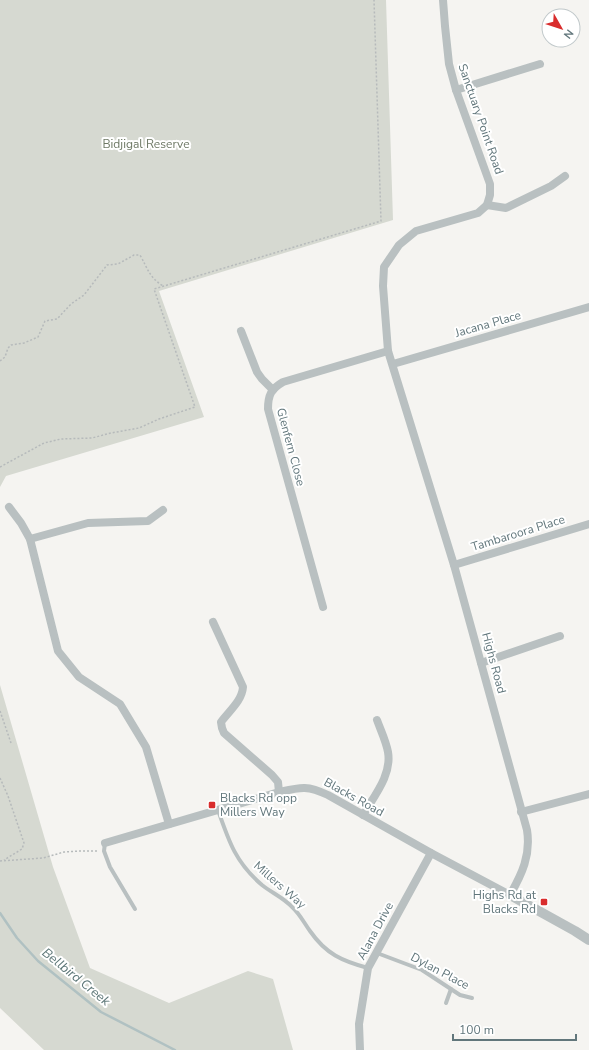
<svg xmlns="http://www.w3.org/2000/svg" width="589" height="1050" viewBox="0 0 589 1050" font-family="'Nunito Sans',sans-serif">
  <rect width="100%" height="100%" fill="#f5f4f1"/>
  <g fill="#d6d9d1">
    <path d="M0,0H386L393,220L159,291L204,417L6,476L0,487Z"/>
    <path d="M0,685L53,867L90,968L169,1003L248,971L273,979L293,1050H44L0,1008Z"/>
  </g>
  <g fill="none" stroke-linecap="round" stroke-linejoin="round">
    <path stroke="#b0c1c2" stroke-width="2.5" d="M0,913L17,938L38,961L101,1012L175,1050"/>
    <g stroke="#b6babb" stroke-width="1.5" stroke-dasharray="2 2" stroke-linecap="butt">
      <path d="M0,361L5,357L8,348L11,345L24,343L38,337L45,321L57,319L71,304L84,295L107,265L118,264L134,255H140C148,269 149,277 163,286"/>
      <path d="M0,467L44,443L61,439L92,438L111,433L139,428L159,419L195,407L154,289L381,221L374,0"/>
      <path d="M0,711L11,743"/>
      <path d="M0,778L8,796L24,843L22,849L4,860"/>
      <path d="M0,861L43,858L64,852L79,851H99"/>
    </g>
    <g stroke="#b9c0c1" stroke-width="4">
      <path d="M218,810C229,842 236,863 262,885C272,893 284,898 292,907C300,914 304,923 310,931C326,954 342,961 368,968"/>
      <path d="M105,843L104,851L110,867L135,909"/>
      <path d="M377,953L422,970L460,995L472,998"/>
      <path d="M446,1003L451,989"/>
    </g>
    <g stroke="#b9c0c1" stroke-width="8">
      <path d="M456,90L540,64"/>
      <path d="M487,205L506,208L551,186L565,176"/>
      <path d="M241,331L257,372L262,379L273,390"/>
      <path d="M393,364L589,307"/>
      <path d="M9,507L21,523L30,539L58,651L79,677L120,704L146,747L169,824"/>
      <path d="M30,539L88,523L148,521L163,510"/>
      <path d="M454,565L589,524"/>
      <path d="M323,607L268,409C268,395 271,389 283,382L388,351"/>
      <path d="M213,622L243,687C242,701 229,711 221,722L222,728L224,733L272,775L278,782L279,792"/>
      <path d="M481,663L560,636"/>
      <path d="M521,812L589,794"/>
      <path d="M363,815C374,796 392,775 388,752C386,741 381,731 377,720"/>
      <path d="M105,843L279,792C301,787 307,785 328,795L431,853L510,895C522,874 531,855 527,830L454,565L388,351L383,286L384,267L399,245L416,231L478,213L487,205L490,195V184L456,90L449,64L445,26L443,0"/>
      <path d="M360,1050L359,1024L368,968L431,853"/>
    </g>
    <path stroke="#b9c0c1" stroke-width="10" d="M510,895L575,931L589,940"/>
  </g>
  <g fill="#d92d2d" stroke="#fff" stroke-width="1.5">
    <rect x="208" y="801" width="8" height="8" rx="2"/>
    <rect x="540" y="898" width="8" height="8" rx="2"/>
  </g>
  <g text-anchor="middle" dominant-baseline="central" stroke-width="4" stroke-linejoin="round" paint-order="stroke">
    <g font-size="12" fill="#61767b" stroke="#fff">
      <text transform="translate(481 119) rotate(71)">Sanctuary Point Road</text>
      <text transform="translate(488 324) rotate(-16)">Jacana Place</text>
      <text transform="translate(291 447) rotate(75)">Glenfern Close</text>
      <text transform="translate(518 533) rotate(-17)">Tambaroora Place</text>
      <text transform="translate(494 663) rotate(75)">Highs Road</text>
      <text transform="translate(354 797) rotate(29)">Blacks Road</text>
      <text transform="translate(280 885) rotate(41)">Millers Way</text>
      <text transform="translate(375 931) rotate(-62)">Alana Drive</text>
      <text transform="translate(440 971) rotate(28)">Dylan Place</text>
    </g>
    <g font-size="12" fill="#6d7864" stroke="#fff">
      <text x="146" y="144">Bidjigal Reserve</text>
    </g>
    <g font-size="12" fill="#61767b" stroke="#fff" text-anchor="start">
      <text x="220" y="798">Blacks Rd opp<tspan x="220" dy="14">Millers Way</tspan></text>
      <text x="536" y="895" text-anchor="end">Highs Rd at<tspan x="536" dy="14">Blacks Rd</tspan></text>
    </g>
    <g font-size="13" font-style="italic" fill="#5c7677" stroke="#fff">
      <text transform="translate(76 977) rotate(39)">Bellbird Creek</text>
    </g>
  </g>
  <g transform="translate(561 28) rotate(129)"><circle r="19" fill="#ffffff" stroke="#c0c8ca"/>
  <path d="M0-3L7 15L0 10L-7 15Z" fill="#d92d2d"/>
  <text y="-6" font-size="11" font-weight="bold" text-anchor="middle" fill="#61767b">N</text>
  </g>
  <path d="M453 1034v6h123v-6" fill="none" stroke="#61767b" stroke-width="2"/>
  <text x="459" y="1034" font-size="12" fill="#61767b" stroke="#ffffff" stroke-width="3" paint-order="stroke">100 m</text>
</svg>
